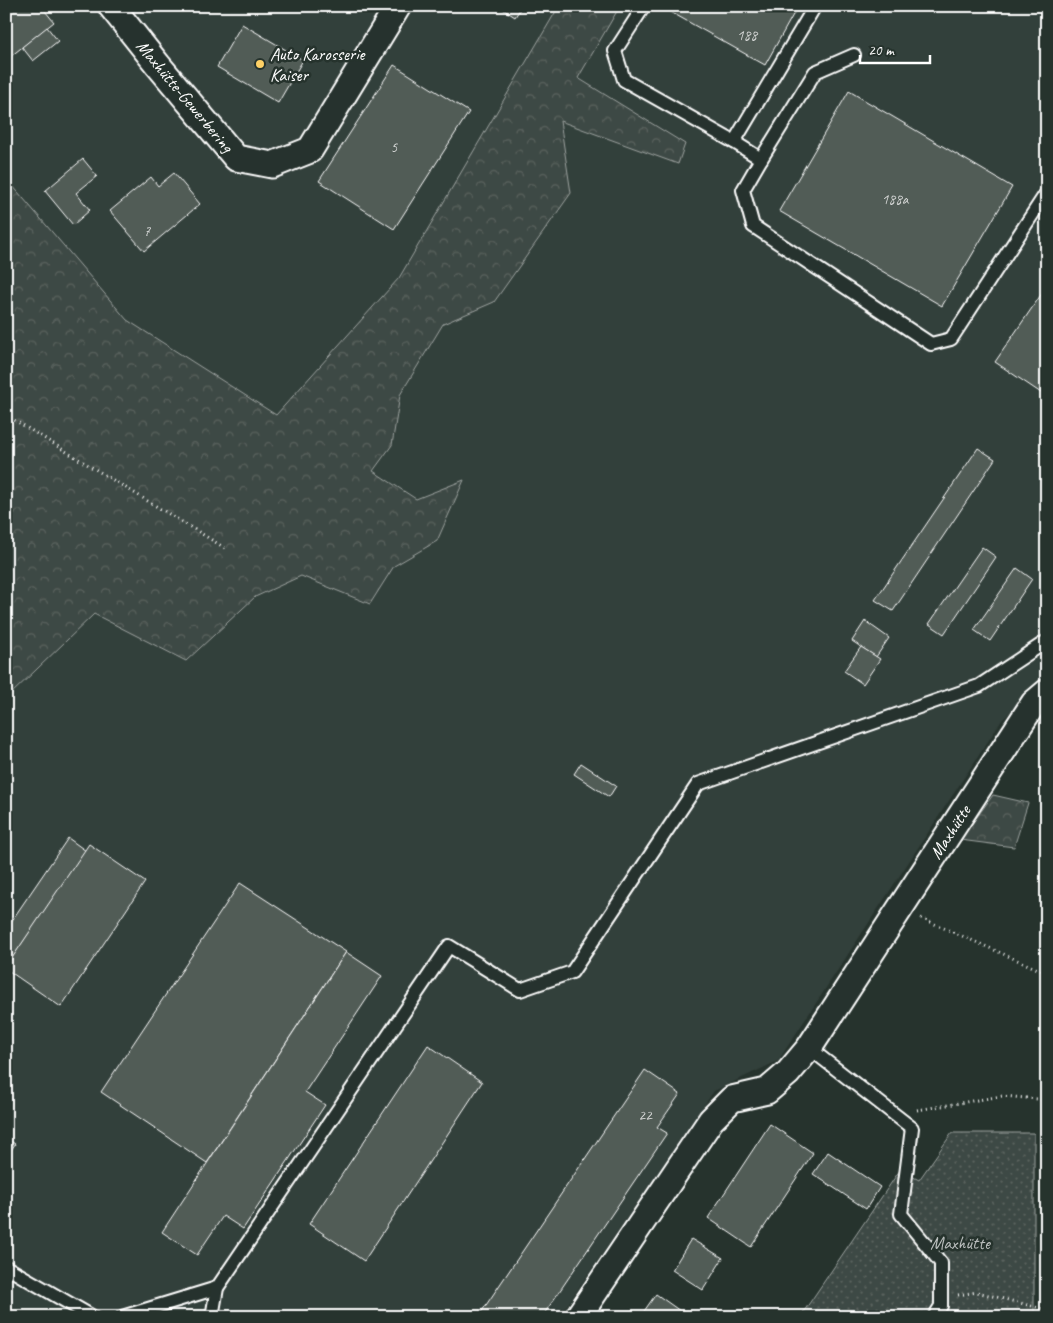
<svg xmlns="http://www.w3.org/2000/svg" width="1053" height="1323" viewBox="0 0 1053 1323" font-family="Caveat,sans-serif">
  <defs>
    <pattern id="forest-crowns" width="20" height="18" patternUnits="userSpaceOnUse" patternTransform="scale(1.25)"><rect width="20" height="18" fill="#3e4944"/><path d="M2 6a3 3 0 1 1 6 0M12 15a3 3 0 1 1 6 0" fill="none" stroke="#5b6460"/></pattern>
    <pattern id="garden-dots" width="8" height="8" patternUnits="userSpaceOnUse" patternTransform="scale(1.25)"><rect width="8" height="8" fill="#3e4944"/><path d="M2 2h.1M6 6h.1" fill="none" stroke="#5b6460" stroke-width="1.8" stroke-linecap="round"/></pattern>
  </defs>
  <rect width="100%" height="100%" fill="#26332d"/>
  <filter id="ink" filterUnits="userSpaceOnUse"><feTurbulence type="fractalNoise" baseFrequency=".02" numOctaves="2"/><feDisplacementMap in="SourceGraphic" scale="10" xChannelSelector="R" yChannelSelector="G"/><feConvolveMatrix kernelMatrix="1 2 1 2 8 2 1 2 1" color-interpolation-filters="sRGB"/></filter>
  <g filter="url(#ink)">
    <path fill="#333f3a" d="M6,6H1047V677L1002,720L778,1061L714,1091L559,1317H6Z"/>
    <g fill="url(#forest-crowns)" stroke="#9ea4a2">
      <path d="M559,6H620L578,78L685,144L678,164L560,121L571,193L494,302L443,324L400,395L392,445L373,471L416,499L464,480L437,541L394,566L370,604L301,576L255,597L186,661L94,614L9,696L6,701V178L127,320L276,415L399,278Z"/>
      <path d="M993,795L1028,803L1014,847L960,840Z"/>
    </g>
    <path fill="url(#garden-dots)" stroke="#9ea4a2" d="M952,1133H1034V1317H800L900,1170L919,1180Z"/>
    <g fill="#515c57" stroke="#fff">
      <path d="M6,6H41L54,22L6,60Z"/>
      <path d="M498,6H522L515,17Z"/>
      <path d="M660,6H798L765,65Z"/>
      <path d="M242,24L303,60L278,103L217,67Z"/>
      <path d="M47,27L58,41L33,61L22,47Z"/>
      <path d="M394,65L469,112L394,229L319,181Z"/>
      <path d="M849,91L1012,187L942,306L779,211Z"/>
      <path d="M83,159L97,176L76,193L90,210L73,225L45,191Z"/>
      <path d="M174,173L200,204L144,251L110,211L151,177L158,186Z"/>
      <path d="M1047,286V397L995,362Z"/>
      <path d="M978,448L995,459L893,611L875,600Z"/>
      <path d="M982,547L996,557L944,634L929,624Z"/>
      <path d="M1017,568L1032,579L990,641L974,630Z"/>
      <path d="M865,621L889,638L876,657L852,641Z"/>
      <path d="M861,647L880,659L863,684L844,671Z"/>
      <path d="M581,763L616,786L609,797L574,774Z"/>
      <path d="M68,838L86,851L6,967V929Z"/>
      <path d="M89,844L145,882L61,1007L6,969V967Z"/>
      <path d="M240,883L346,952L207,1163L101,1092Z"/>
      <path d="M346,952L382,976L305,1092L325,1105L243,1229L223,1216L197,1255L162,1232Z"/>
      <path d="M428,1045L482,1082L364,1261L309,1224Z"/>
      <path d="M645,1070L680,1094L657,1127L667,1133L542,1317H478Z"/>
      <path d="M770,1124L813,1153L751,1247L708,1218Z"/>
      <path d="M6,1138L15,1144L6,1158Z"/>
      <path d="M828,1152L880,1187L866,1209L813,1174Z"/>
      <path d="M691,1239L723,1258L703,1290L672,1270Z"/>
      <path d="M656,1294L680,1311L675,1317H640Z"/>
    </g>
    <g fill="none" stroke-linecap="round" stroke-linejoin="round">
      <g stroke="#fff" stroke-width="16">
        <g id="lane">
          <path d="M644,6L615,51L624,80L734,142L815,6"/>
          <path d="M734,142L761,159L743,190L753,226L931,344L951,339L1047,192"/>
          <path d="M761,159L815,72L854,55"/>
          <path d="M809,1048L912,1128L901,1214L941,1263V1306L934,1317"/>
          <path d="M6,1267L93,1317"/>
          <path d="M122,1317L217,1288"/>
          <path d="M212,1317L217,1288L449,946L520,990L572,972L698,784L979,686L1047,641"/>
        </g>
      </g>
      <g stroke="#fff" stroke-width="29">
        <g id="street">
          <path d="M111,6L158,65L236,158L272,165L310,150L398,6"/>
          <path d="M578,1317L711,1120L732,1099L767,1091L788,1073L809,1048L1034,703L1047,692"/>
        </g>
      </g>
      <g stroke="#fff" stroke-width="3" stroke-dasharray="1 4" stroke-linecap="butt">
        <path d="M6,415L225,548"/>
        <path d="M921,918L1047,973"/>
        <path d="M917,1110L1002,1096L1038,1099L1047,1101"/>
        <path d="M958,1295L977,1292L1047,1310"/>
      </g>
      <use href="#lane" stroke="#26332d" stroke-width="12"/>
      <use href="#street" stroke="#26332d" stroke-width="25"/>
    </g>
  </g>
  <circle fill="#ffd166" stroke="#26332d" stroke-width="2" cx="260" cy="64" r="5"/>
  <g text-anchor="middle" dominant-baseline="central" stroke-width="5" stroke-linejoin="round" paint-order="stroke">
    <g font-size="15" fill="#d4d6d5">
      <text x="747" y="35">188</text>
      <text x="394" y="147">5</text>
      <text x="895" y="199">188a</text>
      <text x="147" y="231">7</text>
      <text x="645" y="1115">22</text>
    </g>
    <g font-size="18" fill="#fff" stroke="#26332d" text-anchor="start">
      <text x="270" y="54">Auto Karosserie<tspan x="270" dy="21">Kaiser</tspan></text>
    </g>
    <g font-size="18" fill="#fff" stroke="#26332d">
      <text transform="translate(185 96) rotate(50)">Maxhütte-Gewerbering</text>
      <text transform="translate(950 832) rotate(-57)">Maxhütte</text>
    </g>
    <g font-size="18" fill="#bbbfbe" stroke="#26332d">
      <text x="960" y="1243">Maxhütte</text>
    </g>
  </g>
  <rect width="1053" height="1323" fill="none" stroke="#26332d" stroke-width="25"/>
  <rect x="12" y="12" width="1028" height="1298" fill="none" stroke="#fff" stroke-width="2" filter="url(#ink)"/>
  <path d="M860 55v8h70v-8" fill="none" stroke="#ffffff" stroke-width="2.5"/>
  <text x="868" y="55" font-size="15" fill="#ffffff" stroke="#26332d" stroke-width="4" paint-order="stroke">20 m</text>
</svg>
